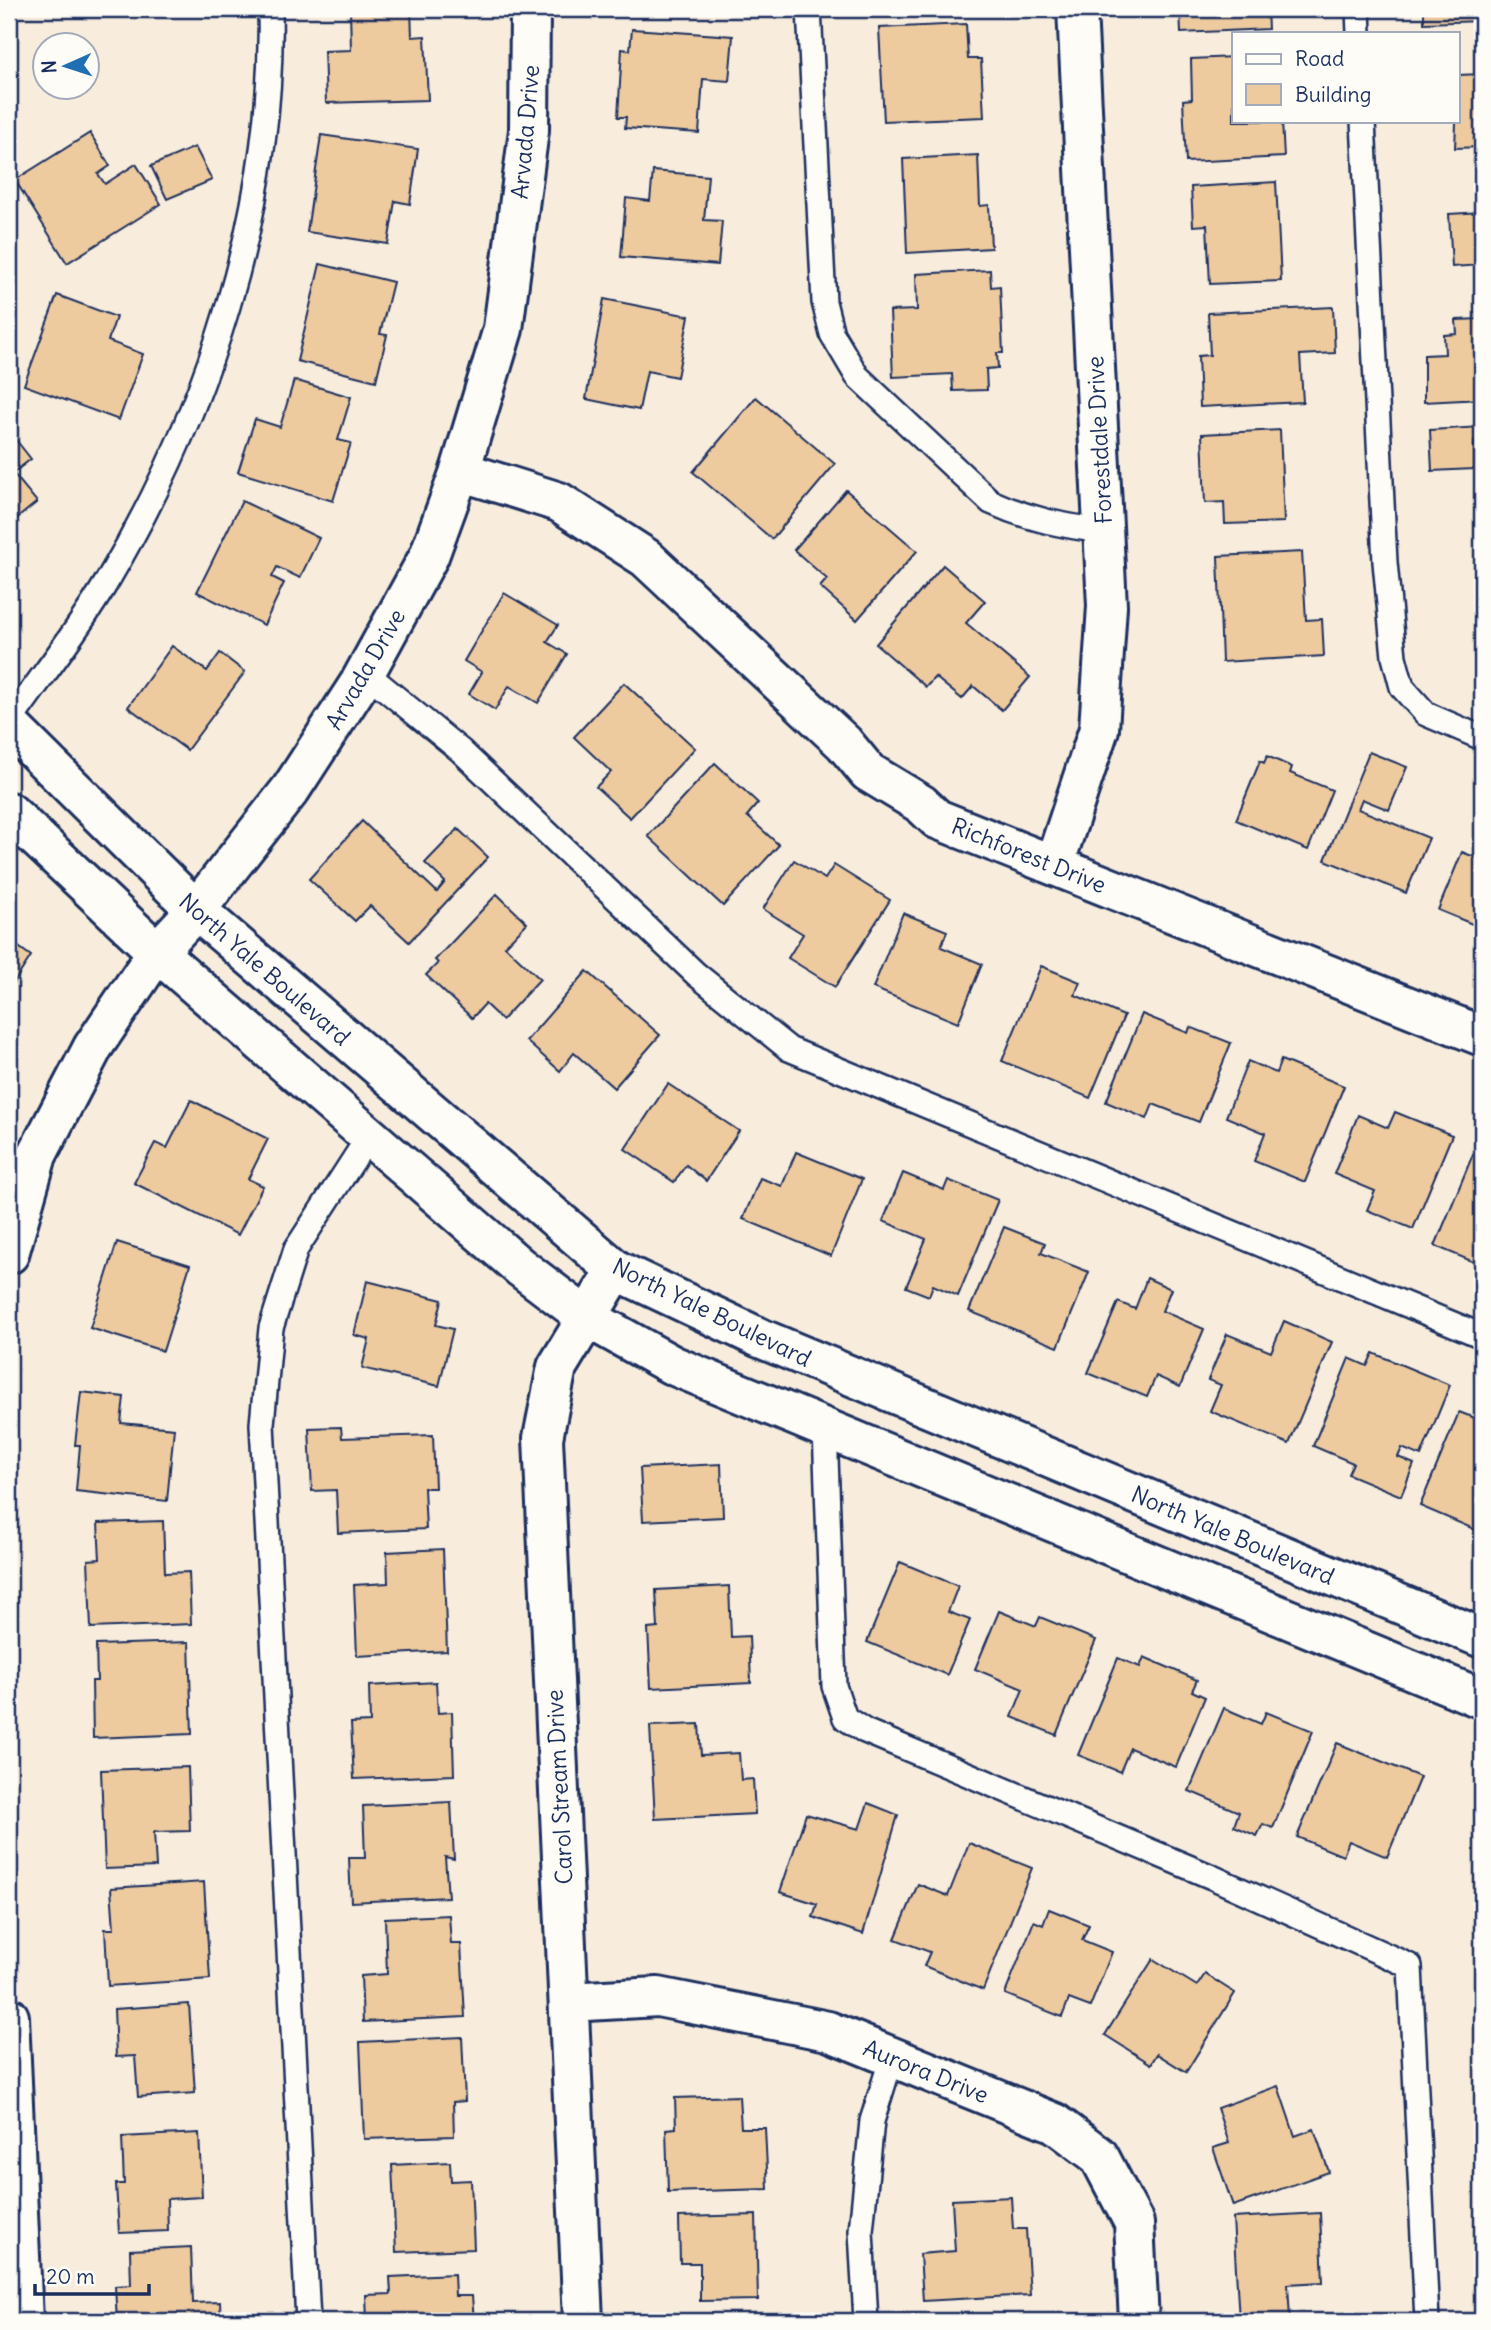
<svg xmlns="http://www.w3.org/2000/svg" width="1491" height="2330" viewBox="0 0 1491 2330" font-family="Delius,sans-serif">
  <rect width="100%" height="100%" fill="#f8eddd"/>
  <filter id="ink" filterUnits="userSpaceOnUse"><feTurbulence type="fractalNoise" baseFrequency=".0143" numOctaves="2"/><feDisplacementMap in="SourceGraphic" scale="14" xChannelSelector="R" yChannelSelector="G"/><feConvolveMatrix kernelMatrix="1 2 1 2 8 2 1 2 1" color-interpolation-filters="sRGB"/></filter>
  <g filter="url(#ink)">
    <g fill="#eecb9f" stroke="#1b2f5e" stroke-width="2">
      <path d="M350,9H411L412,37L425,36L428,100L326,103L324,51L351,50Z"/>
      <path d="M1180,9H1267L1268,29L1181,33Z"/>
      <path d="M1424,9H1482V21L1424,23Z"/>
      <path d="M966,24L968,59H981L984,117L884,121L879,28Z"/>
      <path d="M632,29L733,36L729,81L703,79L699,133L625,128L626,117H618L622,49L630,50Z"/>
      <path d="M1234,57V121H1282L1284,157L1186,162L1183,100L1192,99L1191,59Z"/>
      <path d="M1482,74V147L1455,148L1458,75Z"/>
      <path d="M90,133L110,166L98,174L105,184L136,164L161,204L67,263L15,180Z"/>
      <path d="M321,135L418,149L410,204L395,201L388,244L307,232Z"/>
      <path d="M195,147L212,180L167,199L151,166Z"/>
      <path d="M978,155L980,206L989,205L991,248L907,253L903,159Z"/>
      <path d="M653,171L708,176L704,220L722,221L718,265L621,257L626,198L650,201Z"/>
      <path d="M1276,182L1281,281L1210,284L1207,225L1193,226L1191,187Z"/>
      <path d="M1482,212V265L1452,267L1449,214Z"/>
      <path d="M320,264L393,282L380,334L387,335L376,381L297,361Z"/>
      <path d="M990,270L991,287L1000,286L1003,353H997L998,368L986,369L987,390L953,391L952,374L893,377L890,311L917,310L916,274Z"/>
      <path d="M57,295L116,317L108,341L143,354L119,420L24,385Z"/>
      <path d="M604,299L689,316L677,377L647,371L639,410L586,399Z"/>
      <path d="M1333,307L1335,353L1300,355L1303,402L1200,407L1198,356L1210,355L1208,313Z"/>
      <path d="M1482,319V399L1424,402V355L1445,354L1444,335L1457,334L1456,320Z"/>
      <path d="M294,380L351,397L338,440L351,443L333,501L238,472L255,419L280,427Z"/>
      <path d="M756,397L835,464L772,539L693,472Z"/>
      <path d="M1482,427V441L1474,442V469L1432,471L1430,430Z"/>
      <path d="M1280,430L1284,522L1225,524L1224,502L1205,503L1202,434Z"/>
      <path d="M9,431L31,459L13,473L37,502L9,525Z"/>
      <path d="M846,490L917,551L857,620L820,587L827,579L794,550Z"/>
      <path d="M242,501L319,538L300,578L277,567L272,577L284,583L264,625L197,592Z"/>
      <path d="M1302,552L1306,620L1322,619L1324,656L1222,662L1218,556Z"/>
      <path d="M943,565L985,601L966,623L1030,677L1002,710L973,686L962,699L935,677L926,687L876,644Z"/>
      <path d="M504,593L558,625L547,642L567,654L538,703L509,686L495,710L469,694L482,672L464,661Z"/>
      <path d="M172,646L207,671L220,653L245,672L187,750L128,707Z"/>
      <path d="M624,683L695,748L630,818L596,787L611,772L574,737Z"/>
      <path d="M1369,752L1407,767L1389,810L1362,799L1358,809L1429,838L1406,893L1325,860Z"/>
      <path d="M1267,756L1292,767L1290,773L1332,790L1308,850L1236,820L1260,761L1264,763Z"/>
      <path d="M715,763L758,803L747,816L779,845L723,906L648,836Z"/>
      <path d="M362,821L437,892L445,882L425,863L458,829L488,857L409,942L370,906L355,921L309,879Z"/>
      <path d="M1462,852L1482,860V928L1438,910Z"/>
      <path d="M794,860L825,879L834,865L890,900L835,987L788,958L803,934L763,909Z"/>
      <path d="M497,894L527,923L505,946L540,979L502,1020L485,1004L472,1018L426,975L438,963L435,960Z"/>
      <path d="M903,913L947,931L941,947L982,964L958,1023L873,988Z"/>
      <path d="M9,940L31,956L9,990Z"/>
      <path d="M1041,966L1080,982L1075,995L1124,1016L1090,1098L1002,1061Z"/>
      <path d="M587,971L660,1035L614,1088L574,1053L560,1071L526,1041Z"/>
      <path d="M1142,1014L1188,1033L1190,1027L1231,1043L1199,1122L1153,1104L1147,1119L1106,1102Z"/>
      <path d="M1281,1060L1344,1086L1305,1182L1254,1161L1265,1133L1226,1117L1248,1061L1276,1073Z"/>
      <path d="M668,1084L739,1131L706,1181L686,1165L674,1182L625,1149Z"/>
      <path d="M191,1100L268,1139L248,1179L263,1186L238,1235L134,1183L155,1143L167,1148Z"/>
      <path d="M1395,1112L1452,1135L1413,1229L1367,1210L1375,1191L1334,1174L1358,1115L1388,1128Z"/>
      <path d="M796,1152L862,1179L831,1256L743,1219L760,1178L782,1186Z"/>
      <path d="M1473,1154L1482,1158V1248L1476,1263L1435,1246Z"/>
      <path d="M903,1173L944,1190L948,1180L998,1200L958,1296L933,1285L929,1296L906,1287L926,1239L883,1221Z"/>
      <path d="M1004,1227L1045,1243L1041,1253L1089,1272L1058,1347L969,1311Z"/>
      <path d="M117,1242L190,1265L163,1351L90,1328Z"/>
      <path d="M1147,1278L1171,1289L1162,1311L1204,1329L1180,1387L1156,1376L1147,1397L1088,1373L1118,1302L1135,1309Z"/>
      <path d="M367,1281L442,1300L436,1325L453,1329L439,1386L362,1368L369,1339L354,1335Z"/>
      <path d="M1284,1321L1332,1342L1289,1444L1210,1411L1221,1385L1208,1380L1227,1334L1271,1352Z"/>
      <path d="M1373,1353L1450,1385L1421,1456L1402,1448L1398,1457L1414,1464L1401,1496L1348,1474L1353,1463L1313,1446L1349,1358L1367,1366Z"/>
      <path d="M81,1392L124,1397L121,1423L174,1428L167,1501L76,1491L80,1445H75Z"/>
      <path d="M1459,1412L1482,1421V1516L1476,1530L1420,1506Z"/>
      <path d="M341,1427L342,1438L433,1435L435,1488H424L426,1529L338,1533L336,1490L312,1491L309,1428Z"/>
      <path d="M721,1464L723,1517L643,1521L640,1468Z"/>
      <path d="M163,1521L165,1573L189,1572L191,1624L91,1628L88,1560L100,1559L98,1523Z"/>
      <path d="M443,1549L447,1651L357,1656L354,1585L388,1583L387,1552Z"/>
      <path d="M900,1562L958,1586L948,1612L970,1620L947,1675L867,1642Z"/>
      <path d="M729,1586L731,1637L749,1636L751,1683L651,1688L648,1629L658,1628L656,1590Z"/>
      <path d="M999,1611L1036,1626L1040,1617L1096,1640L1056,1735L1012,1717L1023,1689L975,1669Z"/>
      <path d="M189,1642L192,1734L93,1738L92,1681H97L96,1645Z"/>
      <path d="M1144,1657L1197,1680L1192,1691L1205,1697L1176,1767L1130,1748L1120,1772L1078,1755L1118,1658L1140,1667Z"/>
      <path d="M436,1682L438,1713L452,1712L454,1775L354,1779L351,1723L370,1722L369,1686Z"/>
      <path d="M1224,1708L1261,1724L1266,1712L1313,1731L1273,1828L1263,1824L1257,1836L1234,1826L1239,1812L1189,1791Z"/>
      <path d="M699,1724L701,1755L739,1753L741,1780L753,1779L755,1814L655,1819L650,1726Z"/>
      <path d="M1337,1743L1420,1777L1387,1857L1349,1841L1343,1856L1297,1837Z"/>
      <path d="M188,1767L190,1831L154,1832L156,1867L105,1869L101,1770Z"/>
      <path d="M451,1802L454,1859L445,1857L448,1897L351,1902L349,1858H365L363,1806Z"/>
      <path d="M868,1803L898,1815L863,1934L813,1917L817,1904L780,1892L806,1814L859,1829Z"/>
      <path d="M969,1843L1032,1868L983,1990L924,1966L930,1952L895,1939L918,1884L948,1896Z"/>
      <path d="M204,1882L210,1979L108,1986L105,1929H114L111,1888Z"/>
      <path d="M1049,1909L1089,1925L1082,1940L1112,1952L1090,2007L1069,1999L1062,2017L1005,1994L1034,1921L1043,1925Z"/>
      <path d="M449,1915L451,1944H461L465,2017L363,2022L361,1976L387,1974L385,1918Z"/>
      <path d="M1153,1959L1197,1986L1205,1974L1235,1993L1186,2072L1157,2054L1151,2064L1105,2035Z"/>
      <path d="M189,2004L195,2093L138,2097L135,2056L116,2057L114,2009Z"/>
      <path d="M462,2037L465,2101L453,2102L454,2136L364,2139L360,2042Z"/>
      <path d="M1278,2086L1295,2136L1314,2129L1329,2172L1233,2206L1213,2148L1229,2143L1217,2108Z"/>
      <path d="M739,2096L741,2128H765L768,2189L668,2192L666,2129L676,2128L675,2098Z"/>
      <path d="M199,2133L202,2197L167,2199L168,2231L119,2233L116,2184H124L122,2137Z"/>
      <path d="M450,2162L451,2181L471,2180L474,2249L396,2252L392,2165Z"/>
      <path d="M1011,2197L1013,2229H1026L1030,2295L923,2301L920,2254L955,2251L952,2200Z"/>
      <path d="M1320,2213L1323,2282L1288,2284L1290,2319L1239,2321L1233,2218Z"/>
      <path d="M756,2215L758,2300L700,2301V2263H680L679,2217Z"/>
      <path d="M191,2247L193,2303L220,2302L221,2321H117L115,2286L131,2285L130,2250Z"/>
      <path d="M454,2274L455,2296H472L474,2321H367L366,2295L391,2294L390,2277Z"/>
    </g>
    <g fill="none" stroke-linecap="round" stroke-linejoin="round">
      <g stroke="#1b2f5e" stroke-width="28">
        <g id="lane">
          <path d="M809,9L824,302L832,334L857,376L991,502C1028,519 1063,526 1103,531"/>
          <path d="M1358,9L1359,33"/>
          <path d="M1363,121L1385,562L1394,657L1402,687L1426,714L1482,738"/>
          <path d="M366,673L461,751L696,974L789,1049L1482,1336"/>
          <path d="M9,723C41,677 77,632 106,583C207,413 275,208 270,9"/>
          <path d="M825,1428L834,1686L845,1718L865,1731L1212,1877L1410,1966L1427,2321"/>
          <path d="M308,2321L262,1424L271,1328L296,1249L369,1136"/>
          <path d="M866,2321L861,2231L872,2121L892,2057"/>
        </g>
      </g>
      <g stroke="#1b2f5e" stroke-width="44">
        <g id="street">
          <path d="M460,471L559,502L646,558L844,743L868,772L921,804L937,819L1482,1036"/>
          <path d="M1054,865L1099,729L1107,606L1077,9"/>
          <path d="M9,1254L37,1155L93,1047L157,952L196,910L291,789L359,684L429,556L460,471L503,329L529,130L530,9"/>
          <path d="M569,2002L658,1997L828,2031L1055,2123L1099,2156L1134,2223L1139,2321"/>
          <path d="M9,2017L23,2321"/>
          <path d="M583,2321L543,1438L557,1367L616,1270"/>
        </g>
      </g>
      <g stroke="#1b2f5e" stroke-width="44">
        <g id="secondary">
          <path d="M9,725L196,910L616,1270L760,1338L1482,1638"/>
          <path d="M9,812L157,952L520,1267L586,1317L672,1365L1482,1699"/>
        </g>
      </g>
      <use href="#lane" stroke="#fdfcf7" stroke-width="23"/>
      <use href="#street" stroke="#fdfcf7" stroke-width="38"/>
      <use href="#secondary" stroke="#fdfcf7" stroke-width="38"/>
    </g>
  </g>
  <g text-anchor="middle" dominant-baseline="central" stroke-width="5" stroke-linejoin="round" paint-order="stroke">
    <g font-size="23" fill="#1b2f5e" stroke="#fdfcf7">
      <text transform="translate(525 132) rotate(-85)">Arvada Drive</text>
      <text transform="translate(1099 440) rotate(-93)">Forestdale Drive</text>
      <text transform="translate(365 669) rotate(-60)">Arvada Drive</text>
      <text transform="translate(1029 855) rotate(22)">Richforest Drive</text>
      <text transform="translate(265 969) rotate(41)">North Yale Boulevard</text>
      <text transform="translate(712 1312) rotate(26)">North Yale Boulevard</text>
      <text transform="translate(1233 1535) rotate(23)">North Yale Boulevard</text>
      <text transform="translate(559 1787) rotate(-93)">Carol Stream Drive</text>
      <text transform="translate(926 2071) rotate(22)">Aurora Drive</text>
    </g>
  </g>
  <rect width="1491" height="2330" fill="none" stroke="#fdfcf7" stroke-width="35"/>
  <rect x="18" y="18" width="1456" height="2295" fill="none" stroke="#1b2f5e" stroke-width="2.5" filter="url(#ink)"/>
  <rect x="1232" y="32" width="228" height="91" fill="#fdfcf7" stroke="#a3aaba" stroke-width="2"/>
  <rect x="1246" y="54" width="35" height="10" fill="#fdfcf7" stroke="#a3aaba" stroke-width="2"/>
  <text x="1295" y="66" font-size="21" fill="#1b2f5e">Road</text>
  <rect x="1246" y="84" width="35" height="21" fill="#eecb9f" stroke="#a3aaba" stroke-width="2"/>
  <text x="1295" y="102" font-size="21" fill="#1b2f5e">Building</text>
  <g transform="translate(66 66) rotate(267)"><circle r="33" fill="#fdfcf7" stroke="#a3aaba" stroke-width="2"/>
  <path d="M0-5L12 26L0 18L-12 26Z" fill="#1f6fb2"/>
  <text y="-10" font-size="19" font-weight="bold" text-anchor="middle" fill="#1b2f5e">N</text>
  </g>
  <path d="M35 2284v10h114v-10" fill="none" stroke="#1b2f5e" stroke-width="3.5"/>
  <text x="46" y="2284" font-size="21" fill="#1b2f5e" stroke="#fdfcf7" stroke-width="5" paint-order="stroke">20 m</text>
</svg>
